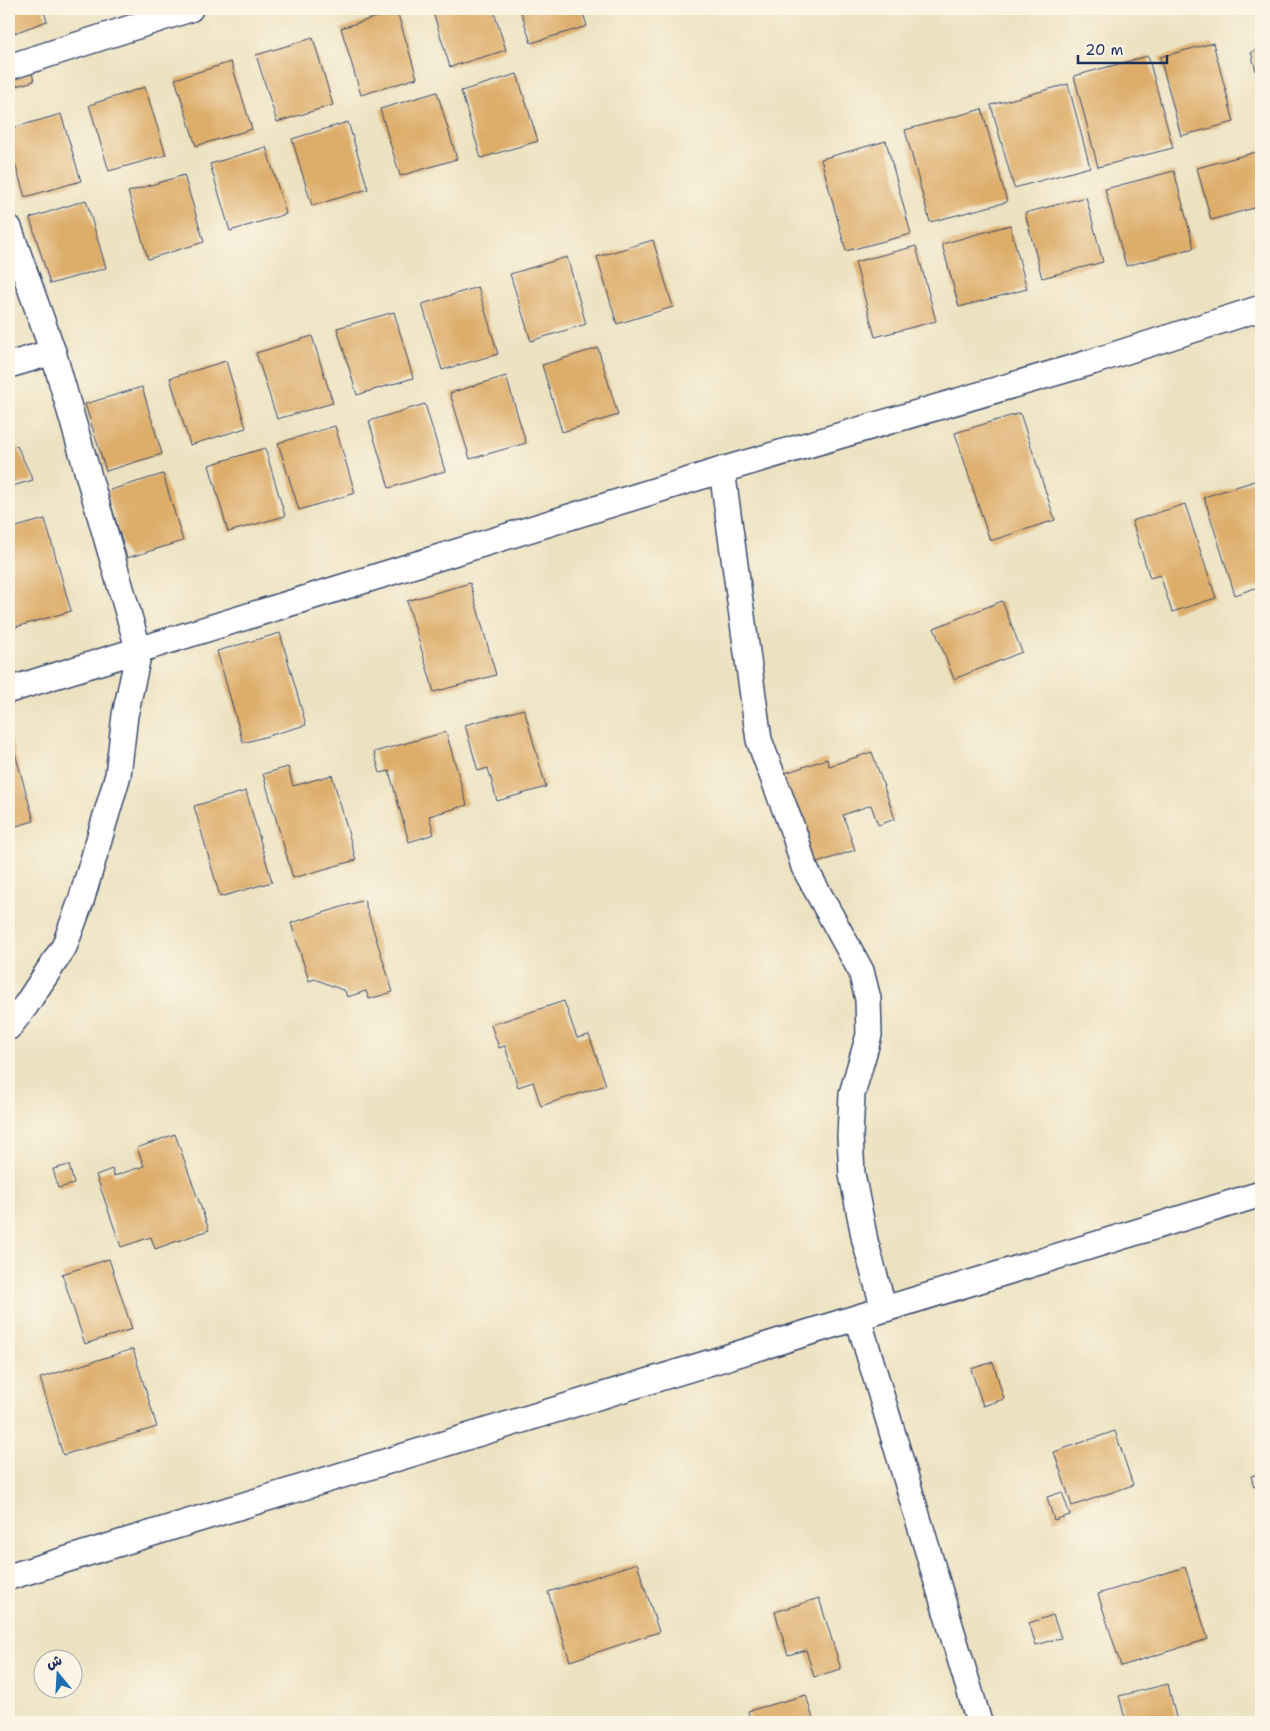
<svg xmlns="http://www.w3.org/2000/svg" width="1270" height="1731" viewBox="0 0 1270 1731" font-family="'Shantell Sans','Playpen Sans Arabic',sans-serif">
  <rect width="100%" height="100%" fill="#fcf5e5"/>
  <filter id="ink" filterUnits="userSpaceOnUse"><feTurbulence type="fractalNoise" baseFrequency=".02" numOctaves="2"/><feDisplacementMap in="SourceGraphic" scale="10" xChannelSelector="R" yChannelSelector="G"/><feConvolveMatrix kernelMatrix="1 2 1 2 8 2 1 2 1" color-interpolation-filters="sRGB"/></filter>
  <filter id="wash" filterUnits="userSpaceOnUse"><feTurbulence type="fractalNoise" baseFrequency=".0096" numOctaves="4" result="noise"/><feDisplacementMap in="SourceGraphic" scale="20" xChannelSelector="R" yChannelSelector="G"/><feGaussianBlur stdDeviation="1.12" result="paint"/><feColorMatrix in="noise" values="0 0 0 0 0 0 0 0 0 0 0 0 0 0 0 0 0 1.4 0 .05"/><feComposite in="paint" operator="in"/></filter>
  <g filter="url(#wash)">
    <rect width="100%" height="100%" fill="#ece2c1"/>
    <g id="blocks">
      <g fill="#ddad6b">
        <path d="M9,9H43L47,21L9,35Z"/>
        <path d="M432,9H493L506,50L450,67Z"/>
        <path d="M520,9H582L587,26L531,43Z"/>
        <path d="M397,11L417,78L361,95L341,28Z"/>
        <path d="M313,38L333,105L277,122L256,55Z"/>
        <path d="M1213,43L1234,122L1181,136L1160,57Z"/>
        <path d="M1261,49V90L1251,52Z"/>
        <path d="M1148,56L1173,148L1098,167L1074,76Z"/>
        <path d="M231,62L252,129L196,146L175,79Z"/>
        <path d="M31,69L34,81L9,88V76Z"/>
        <path d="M517,74L538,141L481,158L461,91Z"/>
        <path d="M1068,84L1090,167L1014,188L991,105Z"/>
        <path d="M145,87L166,155L109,171L89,105Z"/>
        <path d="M437,92L457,159L400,176L380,109Z"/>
        <path d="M982,109L1007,202L930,222L905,130Z"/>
        <path d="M61,114L81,181L25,197L9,144V129Z"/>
        <path d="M348,122L368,189L312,206L292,139Z"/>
        <path d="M886,141L911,234L846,251L821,159Z"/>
        <path d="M266,147L286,214L230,231L210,164Z"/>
        <path d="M1260,151L1261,206L1211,220L1197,168Z"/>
        <path d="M1174,171L1194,248L1126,266L1105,189Z"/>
        <path d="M184,175L204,242L148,259L128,192Z"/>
        <path d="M1086,197L1103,262L1042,278L1025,213Z"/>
        <path d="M86,200L106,268L50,284L30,218Z"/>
        <path d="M1010,225L1027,289L959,307L942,244Z"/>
        <path d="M653,240L673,307L617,324L597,257Z"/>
        <path d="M916,246L936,321L875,337L855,262Z"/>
        <path d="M567,257L586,324L531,341L510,274Z"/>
        <path d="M478,287L498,354L442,370L422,304Z"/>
        <path d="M394,312L413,378L357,395L337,328Z"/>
        <path d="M312,336L333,403L277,419L256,353Z"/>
        <path d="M598,348L618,415L562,432L542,365Z"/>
        <path d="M226,361L246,428L190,445L170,378Z"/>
        <path d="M506,376L526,443L470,459L450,393Z"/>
        <path d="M142,387L162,454L106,471L85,404Z"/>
        <path d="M425,404L445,471L389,488L369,421Z"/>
        <path d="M1020,413L1055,520L990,541L955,433Z"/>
        <path d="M335,426L355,493L299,510L278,443Z"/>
        <path d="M17,446L33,480L9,487V448Z"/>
        <path d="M265,448L285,516L228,532L209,465Z"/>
        <path d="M163,474L183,541L127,558L107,491Z"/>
        <path d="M1261,479V586L1235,595L1204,497Z"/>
        <path d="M1185,504L1216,598L1172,612L1160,575L1150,578L1132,521Z"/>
        <path d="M45,519L71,611L9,629V529Z"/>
        <path d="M470,583L496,675L434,692L407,601Z"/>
        <path d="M1002,601L1022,652L954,679L934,628Z"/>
        <path d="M280,633L306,725L243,743L217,651Z"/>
        <path d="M524,709L546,787L497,801L488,768L478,771L465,725Z"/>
        <path d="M446,732L467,805L429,816L434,834L409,842L389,771L380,773L374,752Z"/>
        <path d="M9,739H11L34,821L9,828Z"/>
        <path d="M872,752L895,819L878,825L871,805L843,815L855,850L811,865L779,775L827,759L829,766Z"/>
        <path d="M288,767L293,786L332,775L356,860L293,878L263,774Z"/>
        <path d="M246,791L272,882L220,897L194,806Z"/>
        <path d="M364,900L393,992L369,999L366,991L347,997L345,991L315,979L309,981L291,923Z"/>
        <path d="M564,1001L577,1038L589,1035L606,1085L541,1106L533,1082L518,1087L505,1046L499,1048L491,1025Z"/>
        <path d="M175,1134L209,1230L155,1249L151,1237L121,1247L96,1175L112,1169L114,1176L144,1166L137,1148Z"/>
        <path d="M69,1165L74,1184L58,1188L53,1169Z"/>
        <path d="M109,1259L132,1329L85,1344L62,1274Z"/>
        <path d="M133,1349L157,1427L63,1455L40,1378Z"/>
        <path d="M993,1362L1004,1399L983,1406L971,1369Z"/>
        <path d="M1115,1431L1133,1485L1072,1506L1054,1452Z"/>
        <path d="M1261,1473V1485L1254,1487L1251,1476Z"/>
        <path d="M1062,1492L1070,1515L1054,1520L1047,1497Z"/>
        <path d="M637,1563L659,1632L570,1661L548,1592Z"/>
        <path d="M1185,1567L1208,1639L1121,1666L1098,1594Z"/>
        <path d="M819,1598L841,1669L814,1677L806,1650L788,1655L775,1612Z"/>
        <path d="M1053,1615L1061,1638L1036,1645L1029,1623Z"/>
        <path d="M1168,1684L1177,1722H1126L1119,1696Z"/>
        <path d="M806,1695L814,1722H751L748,1711Z"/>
      </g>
    </g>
  </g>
  <g filter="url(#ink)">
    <use href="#blocks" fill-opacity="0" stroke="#3a4a6d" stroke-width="1"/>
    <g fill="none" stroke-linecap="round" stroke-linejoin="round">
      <g stroke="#3a4a6d" stroke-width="28">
        <g id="minor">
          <path d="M9,67L190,9"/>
          <path d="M9,228L53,352L139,651L125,715L118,775L81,901L64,947L26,1005L9,1027"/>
          <path d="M9,365L53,352"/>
          <path d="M722,470L759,740L795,836L804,867L861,971L868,999L869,1035L852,1094L850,1136L852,1174L865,1241L884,1309"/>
          <path d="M9,690L722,470L1092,362L1261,308"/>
          <path d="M858,1318L979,1722"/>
          <path d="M9,1577L1261,1194"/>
        </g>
      </g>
      <use href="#minor" stroke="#fff" stroke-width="25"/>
    </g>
  </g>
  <rect width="1270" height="1731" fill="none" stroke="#fcf5e5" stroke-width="30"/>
  <g transform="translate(58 1674) rotate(342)"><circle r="24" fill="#fcf5e5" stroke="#a2a6af"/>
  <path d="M0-4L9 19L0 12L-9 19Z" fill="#1f6fb2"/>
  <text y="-8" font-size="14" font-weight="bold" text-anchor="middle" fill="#1b2f5e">ش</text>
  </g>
  <path d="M1078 55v8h89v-8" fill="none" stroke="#1b2f5e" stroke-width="2.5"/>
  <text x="1085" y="55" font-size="15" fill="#1b2f5e" stroke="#fcf5e5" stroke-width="4" paint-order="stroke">20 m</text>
</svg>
